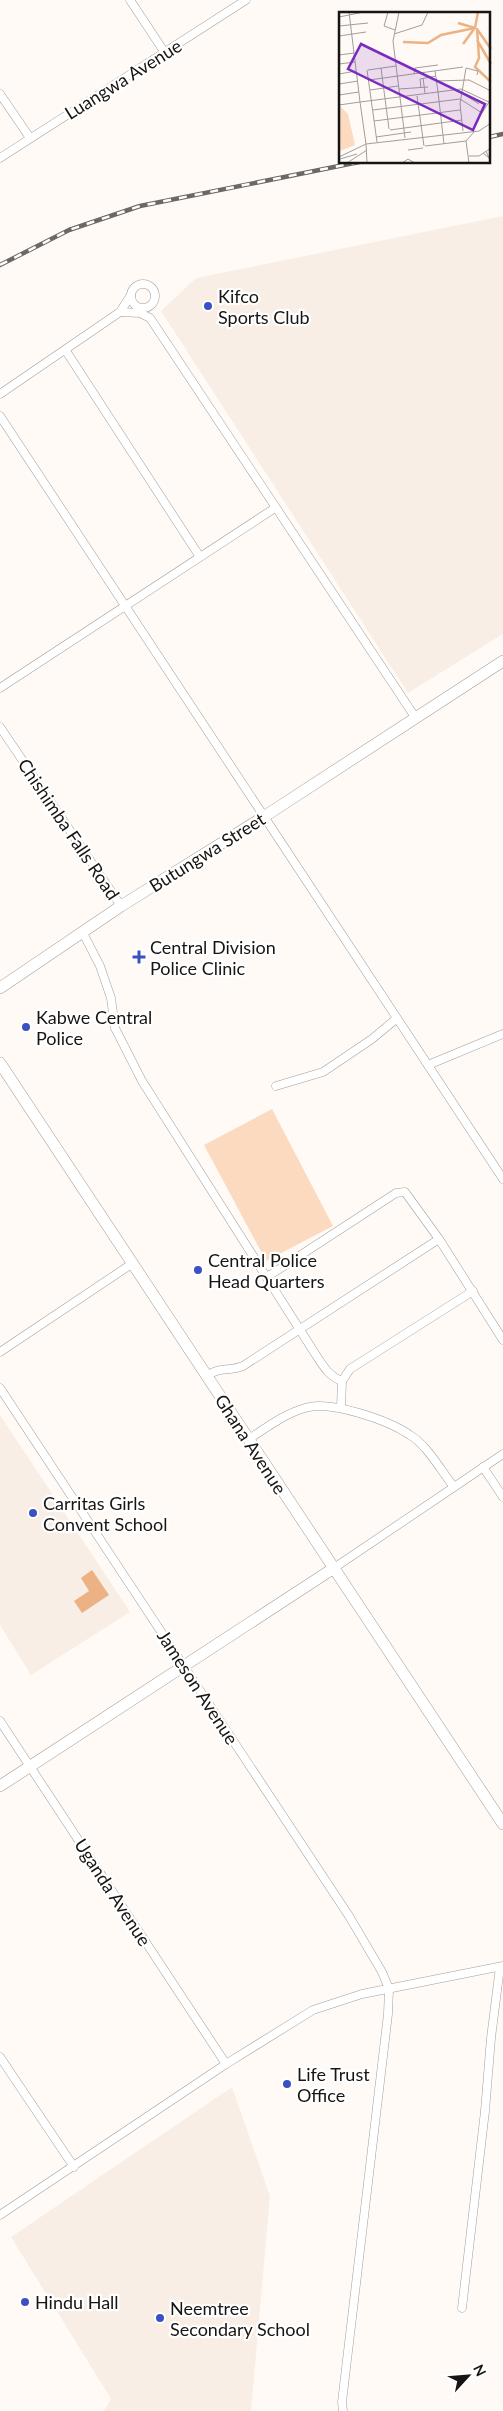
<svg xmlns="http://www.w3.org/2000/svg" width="503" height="2411" viewBox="0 0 503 2411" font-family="Lato,sans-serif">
  <rect width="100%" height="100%" fill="#fffaf6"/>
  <g fill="#f9eee5">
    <path d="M503,216V634L408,693L161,311L196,278Z"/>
    <path d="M0,1415L130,1612L31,1675L0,1625Z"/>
    <path d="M232,2087L270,2196L251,2411H104L111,2399L11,2237Z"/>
  </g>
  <path fill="#fcdac0" d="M272,1109L333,1226L266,1261L204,1145Z"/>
  <path fill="#ecb283" d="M92,1570L109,1595L82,1613L74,1601L89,1591L81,1578Z"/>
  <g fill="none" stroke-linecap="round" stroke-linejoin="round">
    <g stroke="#a59e98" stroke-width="9">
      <g id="minor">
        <path d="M130,0L165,53"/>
        <path d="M0,94L30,138"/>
        <path d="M0,158L246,0"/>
        <circle cx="143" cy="296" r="12"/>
        <path d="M120,312L140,313L150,318L415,717"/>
        <path d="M66,351L200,557"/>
        <path d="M0,394L120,312L131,295"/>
        <path d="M0,416L503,1179"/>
        <path d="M0,688L275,508"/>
        <path d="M0,727L121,906"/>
        <path d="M83,933L100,966L111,998L115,1028L142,1081L314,1352C322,1364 328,1376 342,1381"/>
        <path d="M428,1065L503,1034"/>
        <path d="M276,1086L323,1072L372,1039L396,1019"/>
        <path d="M267,1277L396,1193L405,1192L439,1239L503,1340"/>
        <path d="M0,1352L133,1263"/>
        <path d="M207,1376C220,1366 229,1372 243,1366L439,1239"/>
        <path d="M0,1388L349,1916L382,1972L389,1989L388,2014L342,2402L343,2411"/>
        <path d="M341,1407L342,1381L350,1369L473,1291"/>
        <path d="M249,1439C266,1428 284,1414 305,1408C330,1400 388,1420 410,1435C428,1446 441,1471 454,1487"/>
        <path d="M483,1467L503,1497"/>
        <path d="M334,1568L503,1454"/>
        <path d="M0,1721L226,2064"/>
        <path d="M0,2057L74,2167"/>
        <path d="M0,2215L226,2064L313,2010L362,1994L503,1966"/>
        <path d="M462,2308L485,2111L491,2038L500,1967"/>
      </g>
    </g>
    <g stroke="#a59e98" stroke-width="12">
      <g id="secondary">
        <path d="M0,988L121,906L265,816L503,661"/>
        <path d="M0,1063L503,1824"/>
        <path d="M0,1786L334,1568"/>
      </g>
    </g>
    <use href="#minor" stroke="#fff" stroke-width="8"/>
    <use href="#secondary" stroke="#fff" stroke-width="11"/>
    <g stroke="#6b6865" stroke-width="4.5">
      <g id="rail">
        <path d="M489,137L503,134"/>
        <path d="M0,265L69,230L140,206L359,162"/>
      </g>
    </g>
    <use href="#rail" stroke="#fff" stroke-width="2.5" stroke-dasharray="8" stroke-linecap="butt"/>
  </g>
  <g fill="#3a51c3" stroke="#fff" stroke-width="2">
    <circle cx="208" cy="306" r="5"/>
    <path d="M136.5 949.5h5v5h5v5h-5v5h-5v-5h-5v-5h5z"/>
    <circle cx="26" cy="1027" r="5"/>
    <circle cx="198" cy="1270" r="5"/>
    <circle cx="33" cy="1513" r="5"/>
    <circle cx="287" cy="2084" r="5"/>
    <circle cx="25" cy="2302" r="5"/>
    <circle cx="160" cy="2318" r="5"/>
  </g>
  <g text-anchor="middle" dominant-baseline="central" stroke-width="4.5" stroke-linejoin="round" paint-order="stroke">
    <g font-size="18" fill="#171513" stroke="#fff">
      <text transform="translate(123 79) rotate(-32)">Luangwa Avenue</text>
      <text transform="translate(69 829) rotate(56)">Chishimba Falls Road</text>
      <text transform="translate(207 852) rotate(-32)">Butungwa Street</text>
      <text transform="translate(251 1444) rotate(57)">Ghana Avenue</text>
      <text transform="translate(198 1687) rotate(57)">Jameson Avenue</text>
      <text transform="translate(113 1892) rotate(57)">Uganda Avenue</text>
    </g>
    <g font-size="18" fill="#171513" stroke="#fff" text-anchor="start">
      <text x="218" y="296">Kifco<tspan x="218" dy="21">Sports Club</tspan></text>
      <text x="150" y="947">Central Division<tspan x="150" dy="21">Police Clinic</tspan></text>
      <text x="36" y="1017">Kabwe Central<tspan x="36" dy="21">Police</tspan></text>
      <text x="208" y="1260">Central Police<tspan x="208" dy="21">Head Quarters</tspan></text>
      <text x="43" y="1503">Carritas Girls<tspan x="43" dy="21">Convent School</tspan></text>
      <text x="297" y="2074">Life Trust<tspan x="297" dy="21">Office</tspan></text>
      <text x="35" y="2302">Hindu Hall</text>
      <text x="170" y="2308">Neemtree<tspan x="170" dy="21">Secondary School</tspan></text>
    </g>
  </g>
  <g transform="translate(339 12)">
    <rect width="151" height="151" fill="#fffaf6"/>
    <path d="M0,93L9,102L16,133L1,139Z" fill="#fcdac0"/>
    <path fill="none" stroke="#ecb283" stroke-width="2.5" d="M119,11L136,16M138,16L140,46L136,55L152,70M138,17L152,37M138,28L152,52M64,30L89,31L102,23L136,16L139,0M124,32L135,17"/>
    <path fill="none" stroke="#a29e9b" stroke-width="1" d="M49,0L45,14L56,18M60,0L54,29L66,126M0,5L25,0M0,14L29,11M55,22L83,13L89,0M0,24L27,20M0,43L15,41M0,52L16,50M42,56L50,117M28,58L38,130M29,58L57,54M96,59L99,80M0,62L17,59M75,62L76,56L99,53M84,66L86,81M30,68L124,55M97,69L130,68L152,79M0,72L19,69M82,76L81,67L97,64M60,77L89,75M31,78L59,74M99,80L105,132M123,81L140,92M0,83L20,80M78,84L85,134M0,93L21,90L10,0M34,98L121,87L143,101L150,90M35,109L121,98M51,118L123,108M124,119L121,92L127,56L139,59L138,63M37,125L72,120M127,129L130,151M27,132L28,151M27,132L21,90L122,77L152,91M86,134L127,129L136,119M69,138L84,136M144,141L150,146L147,139M130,144H140L152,136M0,145L27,132L140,119L152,111M1,147L18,142M8,151L28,138M63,151L69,147L76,151"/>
    <path fill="#7b2cbf" fill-opacity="0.15" stroke="#7b2cbf" stroke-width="2.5" d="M22,32L146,92L134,118L9,57Z"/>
    <rect width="151" height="151" fill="none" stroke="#171513" stroke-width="2.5"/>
  </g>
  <g transform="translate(468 2376) rotate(64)" stroke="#ffffff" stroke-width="4" paint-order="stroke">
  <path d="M0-4L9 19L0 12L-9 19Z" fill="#171513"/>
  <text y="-8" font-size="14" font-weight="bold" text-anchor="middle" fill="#171513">N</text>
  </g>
</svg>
